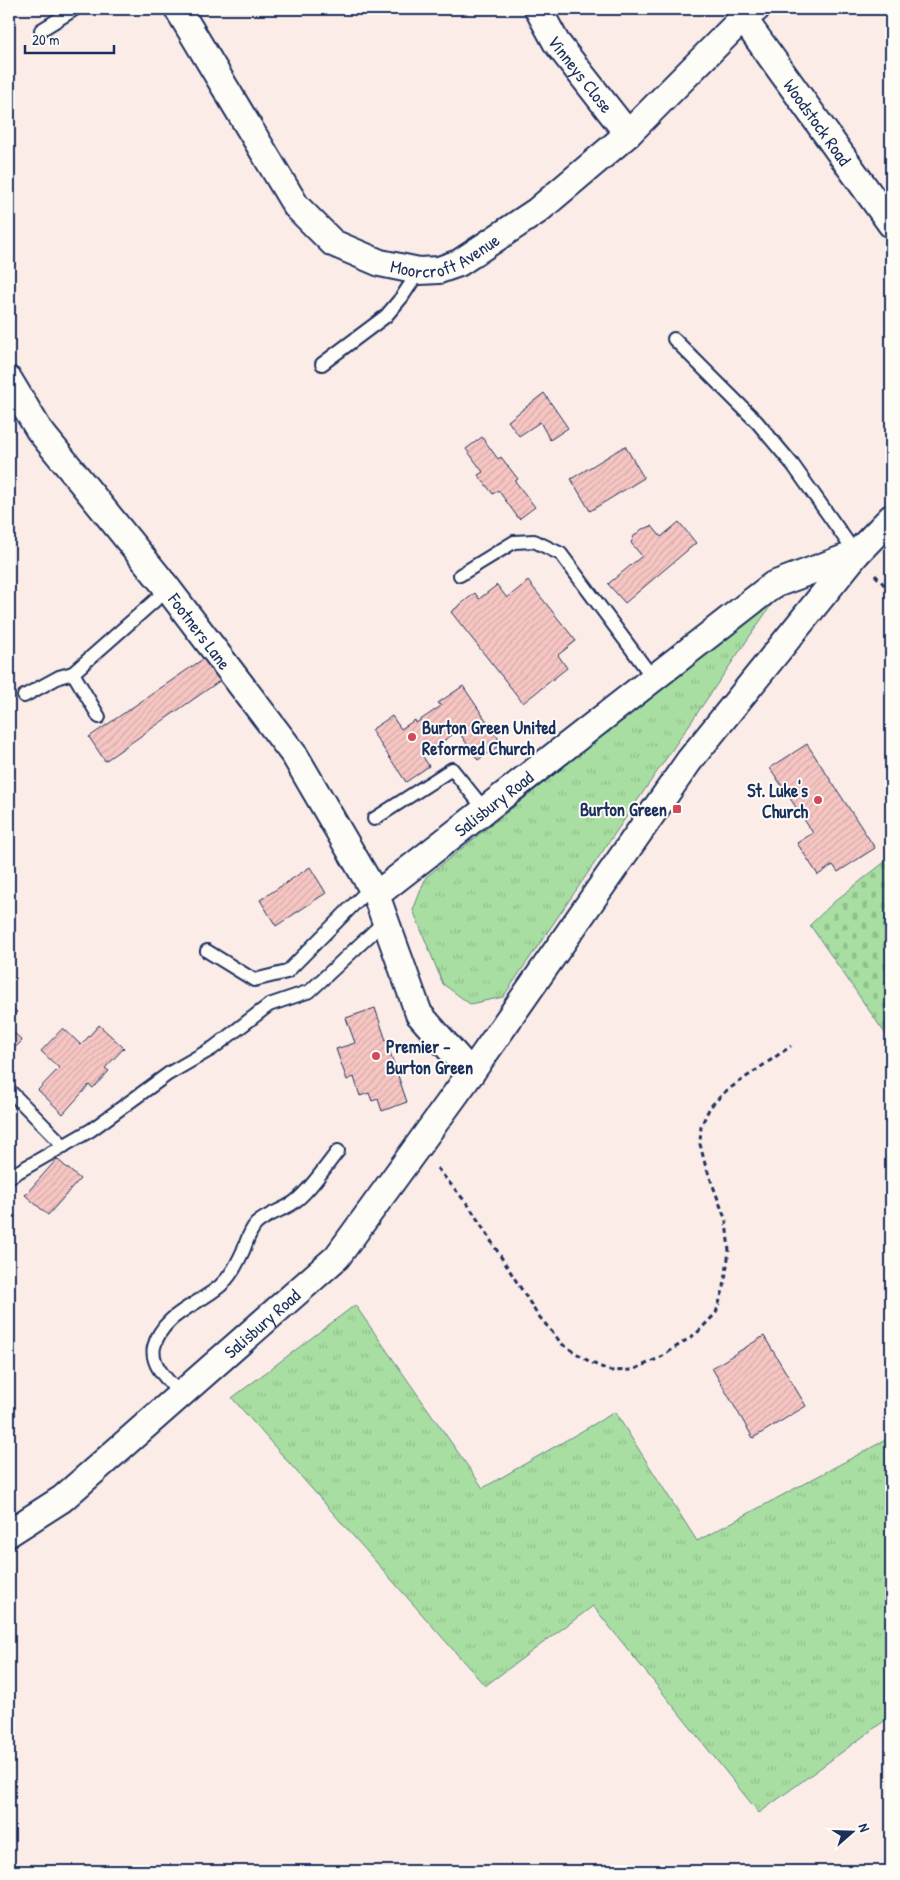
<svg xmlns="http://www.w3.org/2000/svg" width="900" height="1880" viewBox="0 0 900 1880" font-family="'Patrick Hand',sans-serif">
  <defs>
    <pattern id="grass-tufts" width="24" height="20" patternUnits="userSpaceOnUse" patternTransform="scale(1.25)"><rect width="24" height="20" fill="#a8dea1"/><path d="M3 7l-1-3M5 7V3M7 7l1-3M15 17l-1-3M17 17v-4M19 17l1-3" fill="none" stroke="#90bf8d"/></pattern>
    <pattern id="cemetery-stones" width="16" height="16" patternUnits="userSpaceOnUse" patternTransform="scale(1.25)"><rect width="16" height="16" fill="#a8dea1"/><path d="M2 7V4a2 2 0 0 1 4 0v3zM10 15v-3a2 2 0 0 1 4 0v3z" fill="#90bf8d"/></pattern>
    <pattern id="building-hatch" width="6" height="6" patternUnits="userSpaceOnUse" patternTransform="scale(1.25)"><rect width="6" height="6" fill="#f7c6c3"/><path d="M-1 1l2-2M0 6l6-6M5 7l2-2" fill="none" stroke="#d3aaaa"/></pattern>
  </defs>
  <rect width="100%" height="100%" fill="#fbece7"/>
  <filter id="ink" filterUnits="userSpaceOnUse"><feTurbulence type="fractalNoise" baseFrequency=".02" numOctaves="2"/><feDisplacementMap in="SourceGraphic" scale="10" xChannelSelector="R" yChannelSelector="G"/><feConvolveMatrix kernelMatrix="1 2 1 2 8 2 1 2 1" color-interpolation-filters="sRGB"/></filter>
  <g filter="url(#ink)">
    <g fill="url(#grass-tufts)" stroke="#628680">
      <path d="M778,595L503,997L470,1004L443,984L413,910L426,877Z"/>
      <path d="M355,1305L483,1488L615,1412L697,1541L891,1437V1716L759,1813L593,1606L485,1686L232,1398Z"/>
    </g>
    <path fill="url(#cemetery-stones)" stroke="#628680" d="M891,857V1042L810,925L835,901Z"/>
    <g fill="url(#building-hatch)" stroke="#1b2f5e">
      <path d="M544,393L568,428L550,440L540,422L519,436L508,421Z"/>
      <path d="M482,437L498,459L501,457L518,479L515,481L535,507L519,519L498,490L493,494L478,475L483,472L466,449Z"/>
      <path d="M625,446L644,478L590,511L571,479Z"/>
      <path d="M679,522L696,543L625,603L608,584L642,556L631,543L634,536L642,529L652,526L661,537Z"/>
      <path d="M528,581L576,641L558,655L567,668L523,703L451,612L475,593L479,599L497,585L507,598Z"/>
      <path d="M206,657L221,680L105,761L89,737Z"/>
      <path d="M463,686L502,744L478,760L458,731L422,755L429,766L406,782L371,730L392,716L401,729L415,720L416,723L441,706L438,703Z"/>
      <path d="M807,744L875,848L838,872L833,865L818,875L797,843L813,833L770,768Z"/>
      <path d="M310,867L326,893L276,926L260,900Z"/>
      <path d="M9,1004L17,1012L9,1020Z"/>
      <path d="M375,1008L407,1102L382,1111L378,1099L372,1101L369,1093L360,1096L354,1077L347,1080L336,1049L355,1043L346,1018Z"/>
      <path d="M99,1025L124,1048L105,1068L109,1071L93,1088L89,1085L63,1114L38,1090L59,1068L41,1051L63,1028L81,1045Z"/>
      <path d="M9,1027L22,1041L9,1053Z"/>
      <path d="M57,1159L80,1179L48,1215L25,1195Z"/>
      <path d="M764,1336L806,1406L753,1438L712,1368Z"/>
    </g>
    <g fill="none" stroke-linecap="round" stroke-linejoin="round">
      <g stroke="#1b2f5e" stroke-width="16">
        <g id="service">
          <path d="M41,30L75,9"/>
          <path d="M674,339L757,422L793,465L856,554"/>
          <path d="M322,364L386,316L402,297L419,271"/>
          <path d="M460,575L514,542L534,541L561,554L653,678"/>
          <path d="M73,673L99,717"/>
          <path d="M24,696L59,677L73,673L168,589"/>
          <path d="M374,819L452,769L485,810"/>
          <path d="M207,951L254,980L287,972L371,887"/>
          <path d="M9,1090L64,1146"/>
          <path d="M9,1177L91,1130L168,1074L213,1048L269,1005L310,991L386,920"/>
          <path d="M181,1395C170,1382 150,1366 154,1347C162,1314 198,1305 220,1286C231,1276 237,1264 243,1251C247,1241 249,1232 256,1224C267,1214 281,1211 293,1203C309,1192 325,1167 338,1151"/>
        </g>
      </g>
      <g stroke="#1b2f5e" stroke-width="30">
        <g id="minor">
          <path id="s1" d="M178,9L296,206L333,243L380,263L419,271L439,270L459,263L537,211L628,134L743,18L756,9"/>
          <path id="s2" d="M538,9L556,42L628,134"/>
          <path id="s3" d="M743,18L891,224"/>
          <path id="s4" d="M9,380L39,430L168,589L295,756L376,895L419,1014L471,1073"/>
          <path id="s5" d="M376,895L773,585L856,554"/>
          <path id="s6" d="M9,1533L62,1499L337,1257L471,1073L689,761L856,554L891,518"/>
        </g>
      </g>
      <g stroke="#1b2f5e" stroke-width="3" stroke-dasharray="5 4" stroke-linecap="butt">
        <path d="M875,575L891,592"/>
        <path d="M437,1168L469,1206L537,1314L562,1344L590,1362L610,1371L633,1370L661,1357L697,1333L716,1313L724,1287L729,1251L726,1221L705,1164L700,1144L701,1126L710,1107L726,1091L791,1046"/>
      </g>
      <use href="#service" stroke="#fdfcf7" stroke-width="12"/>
      <use href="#minor" stroke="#fdfcf7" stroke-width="26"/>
    </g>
  </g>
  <g fill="#d1495b" stroke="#fdfcf7" stroke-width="2">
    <circle cx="412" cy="737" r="5"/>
    <circle cx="818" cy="800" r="5"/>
    <rect x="672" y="804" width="10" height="10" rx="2.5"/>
    <circle cx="376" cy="1056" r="5"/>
  </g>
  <g text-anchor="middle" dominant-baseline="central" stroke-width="4" stroke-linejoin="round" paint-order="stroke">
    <g font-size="18" fill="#1b2f5e" stroke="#fdfcf7">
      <text stroke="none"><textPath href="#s2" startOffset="78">Vinneys Close</textPath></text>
      <text stroke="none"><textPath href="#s3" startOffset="128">Woodstock Road</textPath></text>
      <text stroke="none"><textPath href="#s1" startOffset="402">Moorcroft Avenue</textPath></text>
      <text stroke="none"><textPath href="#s4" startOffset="316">Footners Lane</textPath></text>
      <text stroke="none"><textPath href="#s5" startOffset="149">Salisbury Road</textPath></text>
      <text stroke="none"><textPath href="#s6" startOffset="329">Salisbury Road</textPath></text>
    </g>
    <g font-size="18" font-weight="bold" fill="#1b2f5e" stroke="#fdfcf7" text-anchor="start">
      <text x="422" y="727">Burton Green United<tspan x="422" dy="21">Reformed Church</tspan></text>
      <text x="808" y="790" text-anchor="end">St. Luke's<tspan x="808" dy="21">Church</tspan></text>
      <text x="667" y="809" text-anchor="end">Burton Green</text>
      <text x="386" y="1046">Premier -<tspan x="386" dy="21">Burton Green</tspan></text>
    </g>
  </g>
  <rect width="900" height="1880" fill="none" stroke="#fdfcf7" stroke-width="30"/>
  <rect x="15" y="15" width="870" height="1850" fill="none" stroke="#1b2f5e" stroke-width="2" filter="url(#ink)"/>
  <g transform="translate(852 1832) rotate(70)" stroke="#fdfcf7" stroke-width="4" paint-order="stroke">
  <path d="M0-4L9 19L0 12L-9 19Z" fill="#1b2f5e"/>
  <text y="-8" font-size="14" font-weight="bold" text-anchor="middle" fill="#1b2f5e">N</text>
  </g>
  <path d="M25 45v8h89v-8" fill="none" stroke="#1b2f5e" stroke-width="2.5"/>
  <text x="32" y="45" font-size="15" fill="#1b2f5e" stroke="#fdfcf7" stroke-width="4" paint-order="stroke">20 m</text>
</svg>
